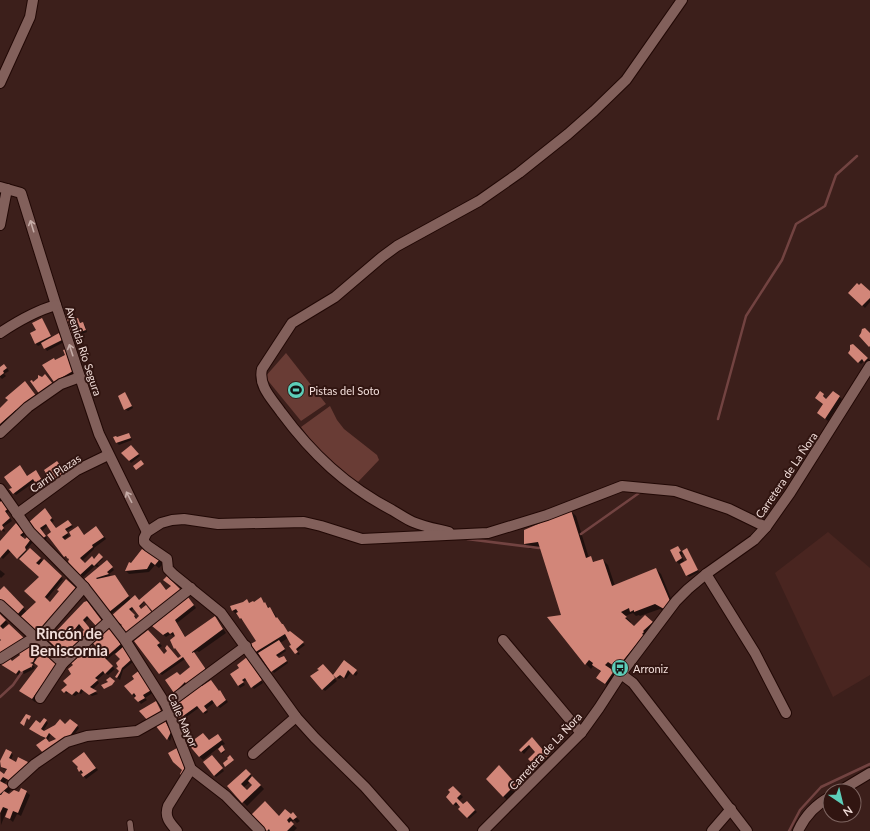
<svg xmlns="http://www.w3.org/2000/svg" width="870" height="831" viewBox="0 0 870 831" font-family="Lato,sans-serif">
  <rect width="100%" height="100%" fill="#3c1f1b"/>
  <path fill="#492520" d="M828,532L870,568V675L833,697L775,573Z"/>
  <g fill="#693c35">
    <path d="M286,353L326,404L301,421L265,377Z"/>
    <path d="M330,406L337,420L344,429L377,455L379,460L357,483C334,465 318,451 301,427Z"/>
  </g>
  <g fill="#0007" fill-rule="evenodd">
    <path d="M870,292V302L865,308L850,293Z"/>
    <path d="M71,315L74,321L78,319L81,323H83L85,325L87,332L74,337L72,335L66,316Z"/>
    <path d="M41,319L52,338L59,335L64,342L47,351L42,344L38,346L36,344L31,333L37,330Z"/>
    <path d="M853,345L870,360L867,363L864,361L861,364L849,353Z"/>
    <path d="M66,350L75,374L57,383L55,381L66,355Z"/>
    <path d="M6,367L9,371L4,374L6,376L2,379L0,377V368Z"/>
    <path d="M833,392L842,399L828,421L821,415L824,404L820,393L825,397L824,399L827,401Z"/>
    <path d="M125,394L133,408L128,411L125,409Z"/>
    <path d="M40,401L2,426L0,424V409Z"/>
    <path d="M129,434L132,440L119,445L117,443L115,437L117,438Z"/>
    <path d="M131,446L140,456L131,463L123,453Z"/>
    <path d="M38,474L44,484L40,487L36,481L16,495L14,493L13,488L28,477Z"/>
    <path d="M0,496L2,499L1,500L10,511L7,513L12,521L3,527L5,531L4,532L0,528Z"/>
    <path d="M571,511L576,516L589,558H590L595,563L603,560L608,565L615,586L656,569L661,574L674,606L669,614L660,609L640,616L639,615L636,616L633,613L625,616L631,622L629,624L638,631L645,616L654,625L645,634L646,635L623,672L613,666L610,670L618,677L611,688L598,678L601,672L594,665L591,669L586,664L562,616L541,547L530,549L525,544Z"/>
    <path d="M47,512L54,521L52,522L57,529L70,523L73,527L66,531L69,536L63,540L65,542L84,536L96,527L98,529L106,539L94,548V549L82,561L85,565L99,555L103,559L97,564L99,566L97,567L95,566L83,577L69,562V557L67,558L64,556L48,525L42,531L47,538L45,540L29,523Z"/>
    <path d="M16,525L25,534L22,538L25,540L28,537L33,542L26,550L28,552L30,549L63,579L46,600L50,603L79,592L38,636L0,598V591L4,588L27,612L37,602L40,577L11,551L3,559L0,556V542Z"/>
    <path d="M678,547L683,554L681,555L684,561L679,564L676,561Z"/>
    <path d="M687,550L699,572L689,577L687,575L688,561Z"/>
    <path d="M143,551L160,560L163,564L159,568L155,565L149,572L129,574L126,571Z"/>
    <path d="M109,564L114,570L109,574L111,577L117,578L131,600L139,601L142,599L144,602L139,608H134L131,611L137,619L123,625L124,606L123,605L111,614L85,580Z"/>
    <path d="M0,570L5,574L1,578L0,577Z"/>
    <path d="M261,599L274,613L278,619L289,633L305,645L297,651L300,654L298,655L288,638L280,643L286,651L277,657L279,659H286L288,663L274,673L261,655L259,656L255,652L258,641L245,623L233,611L232,607L247,601L250,603H254Z"/>
    <path d="M190,600L196,608L177,623L186,638L218,621L226,633L199,652L197,651L194,653L207,671L175,692L166,680L180,676L192,667L185,659L162,675L160,673L148,631L162,646L159,648L164,655L168,651L178,659L182,656L175,634L173,636L171,634L166,637L154,626Z"/>
    <path d="M84,602L90,617L84,623L94,634L80,645L100,655L108,651L107,648L102,652L93,642L109,629L134,661L123,670L120,680L116,677L120,671L121,659L115,653L106,660L115,669L108,675L105,673L97,680L99,683L92,690L98,694L92,696L84,690L81,694L79,693L75,696L68,692L67,694L63,690L68,685L73,674L76,659L50,640ZM82,626L86,631L80,636L76,632Z"/>
    <path d="M0,615L8,623L2,629L8,658L12,662L34,644L41,651L39,656L60,669L35,702L21,691L39,667L36,664L32,665L35,667L34,669L24,674L21,671L19,676L3,665L0,642L2,640L0,637Z"/>
    <path d="M249,661L263,683L254,689L247,680L243,682L245,685L240,688L238,685Z"/>
    <path d="M344,662L358,673L356,676L351,672L346,679L343,676L339,679L334,675Z"/>
    <path d="M323,666L337,681L325,691L323,689L320,670Z"/>
    <path d="M135,680L154,692L145,698L147,700L141,704L125,686Z"/>
    <path d="M219,692L222,694L228,702L220,708L215,702L206,709L208,712L205,714L200,707L182,720L173,708Z"/>
    <path d="M70,720L79,728L71,739L49,743L57,740L51,734L48,740L30,729L46,721L48,723L42,733L65,725Z"/>
    <path d="M166,722L172,735L170,741L157,725Z"/>
    <path d="M203,734L210,741L221,739L225,744L221,746L225,751L222,754L218,748L203,760L199,756Z"/>
    <path d="M532,738L549,758L539,769L530,759L536,752L531,746L524,754L520,750Z"/>
    <path d="M7,750L13,755L11,760L16,763H27L29,765L15,784L7,780L4,784L11,790L7,794L10,795L20,794L22,789L30,795L21,816L17,814L13,822L6,816L9,810H7L1,825L0,772L5,775L8,770L4,769L2,767L0,761Z"/>
    <path d="M86,756L98,770L86,779L80,771Z"/>
    <path d="M214,758L224,771L216,777L214,775Z"/>
    <path d="M246,770L264,789L247,806L228,786ZM250,782L254,785L247,792L243,788Z"/>
    <path d="M502,770L519,788L507,800L487,779Z"/>
    <path d="M453,787L463,797L459,801L463,806L467,802L477,812L469,819L460,809L462,807L459,804L456,806L447,797L452,792Z"/>
    <path d="M293,814L300,821L297,823L294,820L291,823L297,828L294,831H268L252,815L279,817L291,816Z"/>
  </g>
  <g fill="none" stroke-linecap="round" stroke-linejoin="round">
    <g stroke="#724341" stroke-width="2.5">
      <path d="M718,419L746,316L782,260L796,224L825,206L836,175L857,156"/>
      <path d="M581,534L639,493"/>
      <path d="M467,539L539,548"/>
      <path d="M0,697L13,685L22,672"/>
      <path d="M789,831L800,810L821,787L870,764"/>
    </g>
  </g>
  <g fill="#d28679" fill-rule="evenodd">
    <path d="M857,283L859,285L861,283L870,291V298L862,306L848,293Z"/>
    <path d="M71,313L73,320L78,318L80,323L83,322L86,330L71,335L65,315Z"/>
    <path d="M42,318L51,336L35,344L30,333L36,330L32,323Z"/>
    <path d="M865,328L870,333V346L869,347L859,336L861,333L862,329Z"/>
    <path d="M59,333L62,340L44,349L41,343Z"/>
    <path d="M853,344L868,358L864,362L862,359L858,363L848,353L850,350V345Z"/>
    <path d="M66,349L69,354L67,355L73,371L54,382L42,365L54,358L55,360L65,355L63,350Z"/>
    <path d="M4,364L7,368L3,371L4,373L0,376V367Z"/>
    <path d="M45,374L53,384L40,395L30,381L32,380L33,382L38,378V375L42,377Z"/>
    <path d="M25,381L37,397L18,412L16,410L0,424V408L8,400L5,398Z"/>
    <path d="M820,391L824,394L823,396L826,399L833,391L840,396L825,419L817,413L823,404L815,398Z"/>
    <path d="M125,392L132,406L124,410L118,396Z"/>
    <path d="M129,433L131,438L116,443L113,437L116,436L117,437Z"/>
    <path d="M131,445L139,454L129,461L121,453Z"/>
    <path d="M141,460L144,464L136,470L133,466Z"/>
    <path d="M57,461L67,474L51,485L47,478L48,477L44,470Z"/>
    <path d="M20,465L27,476L36,470L43,482L37,486L33,479L13,494L9,489L12,488L4,477Z"/>
    <path d="M2,500L8,509L5,511L10,518L2,525L4,528L1,531L0,529V502Z"/>
    <path d="M45,508L52,518L50,520L56,528L68,520L72,525L65,529L68,533L62,537L65,540L71,536L69,532L78,526L84,535L96,526L104,537L92,545L93,547L80,558L85,563L92,556L94,559L99,553L103,557L94,566L92,564L80,575L68,562L69,559L67,558L66,556L64,557L47,535L51,532L46,524L40,528L46,536L42,539L28,523Z"/>
    <path d="M571,510L586,558L591,556L593,562L603,559L612,586L656,568L670,601L664,609L655,604L634,612V610L630,612L629,608L621,612L627,617L625,618L634,626L645,615L653,622L643,631L644,632L642,634L644,635L617,668L608,662L605,665L614,671L605,684L596,678L601,671L592,665L593,663L589,660L585,665L547,617L561,615L538,542L524,544V530Z"/>
    <path d="M16,523L24,532L20,535L25,539L28,536L31,539L25,547L26,550L17,559L8,549L0,558V541Z"/>
    <path d="M678,546L681,551L679,552L682,558L676,562L670,550Z"/>
    <path d="M30,548L41,558L36,563L39,565L44,559L62,576L44,598L45,597L50,602L59,591L57,590L66,579L77,589L36,634L18,619L36,602L24,591L39,577L19,559Z"/>
    <path d="M687,548L698,570L686,576L680,564L687,560L682,551Z"/>
    <path d="M142,549L160,559L155,565L151,562L147,569L125,571L129,562L131,563Z"/>
    <path d="M107,560L113,567L107,572L109,574L96,578L97,579L115,575L129,596L108,613L83,580Z"/>
    <path d="M167,576L182,591L154,613L144,601L139,606L141,609L146,605L153,614L124,636L118,628L122,625L118,622L115,625L110,617L135,595L139,600L160,582L166,590L171,586L163,580ZM132,607L139,616L136,619L134,616L135,615L129,609Z"/>
    <path d="M4,586L24,607L16,616L0,600V590Z"/>
    <path d="M188,597L194,605L175,620L185,637L215,616L223,629L192,652V653L194,652L205,668V670L186,684L185,682L174,693L165,680L177,672L180,675L190,667L183,657L159,674L134,641L148,630L160,643L157,645L164,654L167,651L165,648L167,645L178,658L181,656L175,648L174,649L170,640L175,636L173,632L170,634L168,632L163,635L152,626Z"/>
    <path d="M261,597L264,603L265,602L268,608L270,607L276,618L277,617L282,624H283L288,632L290,631L304,642L296,649L298,652L295,654L289,646L291,645L285,634L254,653L249,645L256,641L241,618L240,619L236,613L238,612L236,609L232,611L230,606L243,602L247,599L249,603L253,601L254,602Z"/>
    <path d="M87,601L102,621L97,627L87,616L83,620L92,631L66,657L48,640L84,602ZM79,624L84,630L75,640L73,638L78,632L75,629Z"/>
    <path d="M0,614L6,620L0,626L3,629L9,624L26,640L4,655L2,652L0,654V641L1,640L0,639Z"/>
    <path d="M109,628L122,643L105,658L113,666L105,674L103,671L95,678L98,680L90,687L97,691L89,695L81,689L79,693L76,691L72,695L66,691L64,693L61,690L67,685L63,681L71,674L68,669L73,665L71,663L75,659L72,656L88,641L96,652L98,651L100,654L107,650L105,646L99,650L92,642Z"/>
    <path d="M279,640L285,649L276,655L279,658L284,656L287,661L271,672L258,653Z"/>
    <path d="M34,643L39,648L33,662L30,663L33,664L31,668V667L21,672L19,670L16,674L0,664L9,657L12,661L20,655L18,652Z"/>
    <path d="M124,646L133,658L122,668L120,673L117,678L115,677L119,671L116,668L118,667L116,663L120,659L115,654Z"/>
    <path d="M45,654L57,664L32,699L19,691L38,666L34,663L39,655L43,656Z"/>
    <path d="M247,657L262,680L251,688L245,678L242,680L244,682L238,686L230,674L239,668L237,665Z"/>
    <path d="M344,660L357,670L353,675L348,670L344,678L340,675L336,678L333,675L335,678L322,690L310,676L319,670L317,669L323,664L333,675Z"/>
    <path d="M141,669L153,689L143,695L145,698L138,702L134,698L136,696L134,693L132,695L124,686L134,679L132,676Z"/>
    <path d="M110,677L115,681L112,685L104,689L101,685L108,682L106,680Z"/>
    <path d="M211,680L219,691L220,690L226,700L217,707L212,700L204,706L207,710L203,713L197,706L179,719L171,708L189,695L200,685L202,686Z"/>
    <path d="M156,701L161,711L149,722L139,711Z"/>
    <path d="M26,714L31,716L29,720L27,718L24,726L20,723Z"/>
    <path d="M44,718L47,720L41,729L44,731L55,725L60,719L65,724L70,719L78,725L69,737L43,753L36,745L46,738L49,742L56,739L49,733L46,738L41,736L29,729L36,720L40,723Z"/>
    <path d="M164,719L171,732L167,740L155,725Z"/>
    <path d="M203,733L209,740L218,734L222,740L199,757L188,744Z"/>
    <path d="M532,737L548,756L536,767L528,759L535,752L529,745L521,752L519,750Z"/>
    <path d="M222,745L225,750L221,753L218,749Z"/>
    <path d="M177,748L185,768L182,776L180,774L182,770L173,762L168,753Z"/>
    <path d="M6,749L12,752L9,758L16,762L18,757L28,762L23,772L20,771L12,782L3,777L0,781L9,786L0,794V771L4,774L7,769L1,767L0,761Z"/>
    <path d="M84,752L96,768L83,777L81,774L83,773L81,770L79,772L77,768L78,767L72,761Z"/>
    <path d="M212,755L223,768L214,776L203,762Z"/>
    <path d="M230,755L234,760L225,767L223,763L228,759L227,758Z"/>
    <path d="M499,765L516,784L503,797L486,779Z"/>
    <path d="M246,769L251,774L241,784L247,790L252,785L248,781L252,776L261,785L242,803L227,786Z"/>
    <path d="M453,786L461,794L457,798L463,804L467,801L475,810L467,818L458,809L460,807L456,802L453,805L446,797L450,792L448,790Z"/>
    <path d="M21,788L27,791L18,813L13,811L10,819L5,817L8,809L3,807L0,813V795H1L4,791L9,794L14,790L19,792Z"/>
    <path d="M265,801L279,816L285,809L291,814L293,812L297,817L293,820L290,817L287,820L289,823L291,821L294,824L287,831H270L269,829L267,831L251,815Z"/>
  </g>
  <g fill="none" stroke-linecap="round" stroke-linejoin="round">
    <g stroke="#210805" stroke-width="7">
      <path id="service" d="M130,823L131,831"/>
    </g>
    <g stroke="#210805" stroke-width="12">
      <g id="minor">
        <path d="M0,83L30,17L33,0"/>
        <path d="M0,187L21,193L56,305L99,434L147,532"/>
        <path d="M0,225L7,189"/>
        <path d="M0,333C18,321 35,311 56,305"/>
        <path d="M0,433L28,407L61,384L80,377"/>
        <path d="M0,489L30,532L84,587L125,640L166,705L191,769L226,796L260,831"/>
        <path d="M17,514L77,470L108,455"/>
        <path d="M449,532C437,529 425,527 413,522C406,519 399,514 392,510C346,486 312,454 281,412C272,399 258,386 262,369L292,323L335,297L382,257L397,246L479,201L519,173L568,134L594,111L626,80L682,0"/>
        <path d="M706,574L755,653L786,713"/>
        <path d="M0,605L63,663L40,698"/>
        <path d="M38,640L84,587"/>
        <path d="M125,640L191,588"/>
        <path d="M503,640L581,733"/>
        <path d="M0,659L35,637"/>
        <path d="M63,663L109,621"/>
        <path d="M621,674L633,683L747,831"/>
        <path d="M166,705L246,646"/>
        <path d="M253,754L296,717"/>
        <path d="M13,784L35,764L67,742L87,736L137,731L169,713"/>
        <path d="M840,791L870,773"/>
        <path d="M177,831C170,823 164,817 168,806L191,769"/>
        <path d="M404,831L365,787L315,738L296,717L221,613L174,575L168,569L167,559L148,546L144,542V538L147,532L161,523L172,520L184,519L218,524L304,522L321,526L362,539L488,533L547,515L622,486L675,491L729,509L766,527"/>
        <path d="M712,831L731,809"/>
        <path d="M798,831C805,816 815,805 830,797"/>
      </g>
    </g>
    <g stroke="#210805" stroke-width="12">
      <path id="secondary" d="M483,831L581,733L599,708L621,674L676,601L688,589L706,574L754,540L766,527L790,493L870,366"/>
    </g>
    <use href="#service" stroke="#82605b" stroke-width="5.5"/>
    <use href="#minor" stroke="#82605b" stroke-width="10"/>
    <use href="#secondary" stroke="#82605b" stroke-width="10"/>
  </g>
  <defs><path id="oneway-shaft" d="M-6 0H5M1.5-3L5.5 0L1.5 3" fill="none" stroke-width="1.6" stroke-linecap="round" stroke-linejoin="round"/></defs>
  <g stroke="#c5aca7">
    <use href="#oneway-shaft" transform="translate(32 226) rotate(-107)"/>
    <use href="#oneway-shaft" transform="translate(71 350) rotate(-108)"/>
    <use href="#oneway-shaft" transform="translate(129 497) rotate(-117)"/>
  </g>
  <defs>
    <g id="stadium-disc" transform="scale(0.9)"><circle r="9.5" fill="#5dceb9" stroke="#311511"/><path d="M0-5a6.5 5 0 1 0 0 10a6.5 5 0 1 0 0-10ZM-3.5-1.8h7v3.6h-7Z" fill="#111"/></g>
    <g id="bus-disc" transform="scale(0.9)"><circle r="9.5" fill="#5dceb9" stroke="#311511"/><path d="M-5-6H5V4H4V6H2V4H-2V6H-4V4H-5ZM-3.5-4V0h7V-4ZM-3.5 1.2v1.5H-2V1.2ZM2 1.2v1.5H3.5V1.2Z" fill="#111"/></g>
  </defs>
  <g fill-rule="evenodd">
    <use href="#stadium-disc" x="296" y="390"/>
    <use href="#bus-disc" x="620" y="668"/>
  </g>
  <g text-anchor="middle" dominant-baseline="central" stroke-width="4" stroke-linejoin="round" paint-order="stroke">
    <g font-size="11" fill="#f2deda" stroke="#311511">
      <text transform="translate(84 351) rotate(72)">Avenida Río Segura</text>
      <text transform="translate(55 473) rotate(-34)">Carril Plazas</text>
      <text transform="translate(786 475) rotate(-56)">Carretera de La Ñora</text>
      <text transform="translate(183 720) rotate(66)">Calle Mayor</text>
      <text transform="translate(545 751) rotate(-47)">Carretera de La Ñora</text>
    </g>
    <g font-size="11" fill="#f2deda" stroke="#311511" text-anchor="start">
      <text x="309" y="390">Pistas del Soto</text>
      <text x="633" y="668">Arroniz</text>
    </g>
    <g font-size="15" font-weight="bold" fill="#f2deda" stroke="#311511">
      <text x="69" y="633">Rincón de<tspan x="69" dy="17">Beniscornia</tspan></text>
    </g>
  </g>
  <g transform="translate(842 803) rotate(145)"><circle r="19" fill="#311511" stroke="#7e6561"/>
  <path d="M0-3L7 15L0 10L-7 15Z" fill="#5dceb9"/>
  <text y="-6" font-size="11" font-weight="bold" text-anchor="middle" fill="#f2deda">N</text>
  </g>
</svg>
